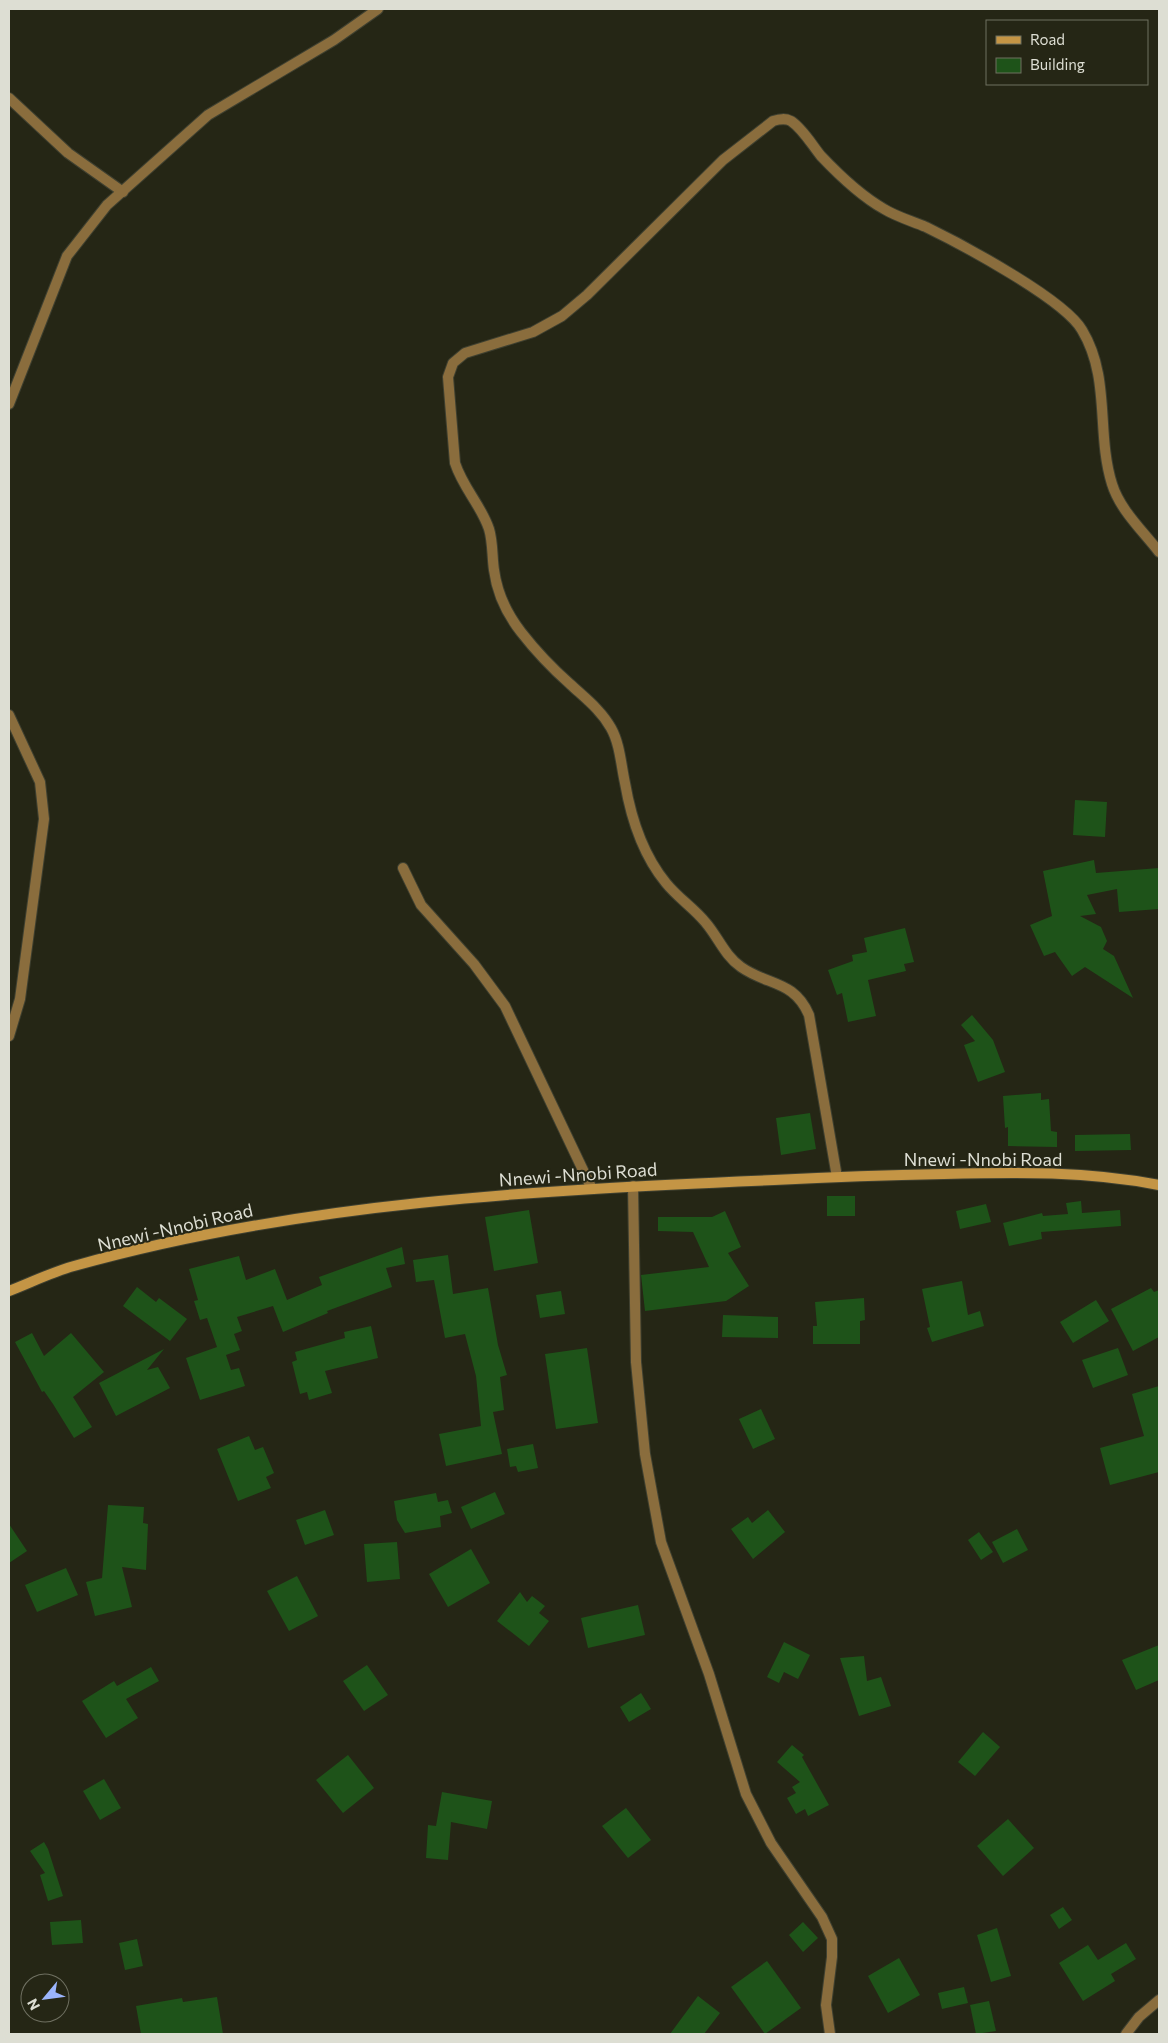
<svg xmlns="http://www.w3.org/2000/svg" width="1168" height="2043" viewBox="0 0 1168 2043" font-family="Commissioner,sans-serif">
  <rect width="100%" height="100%" fill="#252615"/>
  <g fill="#1e5319">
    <path d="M1075,800L1107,802L1105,837L1073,835Z"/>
    <path d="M1094,860L1096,873L1159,868V909L1119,912L1117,889L1087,895L1096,914L1080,916L1101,927L1107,941L1103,949L1114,956L1133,998L1085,967L1072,976L1055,952L1044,956L1030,925L1052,916L1043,871Z"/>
    <path d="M905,928L914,962L904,964L906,971L868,980L876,1016L848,1022L842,993L837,995L828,970L853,961L852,955L867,952L864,938Z"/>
    <path d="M972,1015L993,1040L1005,1072L978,1082L964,1045L975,1041L961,1025Z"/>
    <path d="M1041,1093V1100L1049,1099L1051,1131L1057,1132V1147L1008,1146V1127L1005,1128L1003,1096Z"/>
    <path d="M810,1113L816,1149L781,1155L776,1118Z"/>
    <path d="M1130,1134L1131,1150L1075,1151V1135Z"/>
    <rect x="827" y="1196" width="28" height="20"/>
    <path d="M1081,1201L1082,1213L1120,1210L1121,1226L1041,1232L1042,1239L1009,1246L1003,1223L1042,1213L1043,1216L1068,1214L1066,1203Z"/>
    <path d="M986,1204L991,1222L960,1229L956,1211Z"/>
    <path d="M529,1210L538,1263L494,1271L485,1217Z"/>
    <path d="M725,1211L741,1247L728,1253L749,1286L726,1301L645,1311L641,1275L709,1267L693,1232L658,1231V1217H712Z"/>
    <path d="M402,1247L405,1264L386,1268L392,1287L327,1311L328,1313L283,1332L273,1306L237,1317L242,1331L234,1334L240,1350L226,1355L231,1370L239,1368L245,1386L200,1400L186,1358L217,1347L207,1318L200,1320L194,1301L198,1300L189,1269L239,1256L246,1280L275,1269L287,1300L322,1285L319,1277Z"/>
    <path d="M448,1255L453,1294L488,1288L498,1345L507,1375L500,1377L504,1410L493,1412L502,1454L446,1466L439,1434L481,1426L476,1376L465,1334L445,1338L434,1280L416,1282L413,1260Z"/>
    <path d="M962,1281L968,1315L980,1311L984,1326L932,1342L927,1328L930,1327L922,1289Z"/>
    <path d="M137,1287L156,1302L159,1298L187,1319L170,1341L123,1306Z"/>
    <path d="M1151,1288L1154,1292L1159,1290V1337L1133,1351L1111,1309Z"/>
    <path d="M561,1291L565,1314L540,1318L536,1295Z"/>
    <path d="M864,1298L865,1320L860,1321V1344H813V1326H817L815,1302Z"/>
    <path d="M1096,1300L1109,1321L1073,1343L1060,1322Z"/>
    <path d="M723,1315L778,1317V1338L722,1337Z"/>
    <path d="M371,1326L378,1358L325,1371L332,1393L309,1400L307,1392L300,1394L292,1362L297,1360L295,1352L345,1338L344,1332Z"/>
    <path d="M32,1333L44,1356L71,1333L104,1372L73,1397L92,1427L74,1438L53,1404L44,1391L42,1392L15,1342Z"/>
    <path d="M587,1348L598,1423L556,1429L545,1354Z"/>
    <path d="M1118,1348L1128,1375L1093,1388L1082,1360Z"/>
    <path d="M164,1349L147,1370L158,1367L170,1388L116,1416L99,1383Z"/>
    <path d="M1159,1386V1472L1110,1485L1100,1448L1144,1436L1132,1394Z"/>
    <path d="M761,1409L775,1439L753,1449L739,1419Z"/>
    <path d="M249,1436L255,1450L263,1447L274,1473L266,1477L271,1488L238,1501L217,1449Z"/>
    <path d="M533,1444L538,1468L518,1472L516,1466L510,1467L507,1449Z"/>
    <path d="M495,1492L505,1514L471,1529L461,1507Z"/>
    <path d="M436,1493L438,1502L448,1500L452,1513L440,1516L441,1527L405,1533L397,1520L394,1501Z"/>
    <path d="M108,1505L144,1507L143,1523L148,1524L146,1570L122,1567L132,1607L95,1616L86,1582L102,1578Z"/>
    <path d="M325,1510L334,1535L305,1545L296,1520Z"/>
    <path d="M768,1510L785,1532L753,1559L731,1529L748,1517L752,1523Z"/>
    <path d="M9,1524L27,1551L9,1563Z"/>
    <path d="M1017,1529L1028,1550L1003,1563L992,1542Z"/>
    <path d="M979,1532L993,1552L981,1560L968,1540Z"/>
    <path d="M397,1542L400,1579L367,1582L364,1544Z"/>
    <path d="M471,1549L490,1583L448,1607L429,1574Z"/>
    <path d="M66,1568L78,1595L37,1612L25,1585Z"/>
    <path d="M297,1576L318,1616L289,1631L267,1591Z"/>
    <path d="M520,1592L527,1602L532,1596L545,1606L539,1613L549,1621L529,1646L497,1621Z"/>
    <path d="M638,1605L645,1635L588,1648L581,1618Z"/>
    <path d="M784,1642L810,1655L798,1679L784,1672L779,1683L767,1677Z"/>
    <path d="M1159,1645V1680L1136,1690L1122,1660Z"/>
    <path d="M864,1656L867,1681L881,1677L891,1706L859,1716L840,1658Z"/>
    <path d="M367,1665L388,1695L364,1711L343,1681Z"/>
    <path d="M151,1667L159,1681L126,1699L138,1718L106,1738L82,1701L114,1681L117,1686Z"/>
    <path d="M641,1693L651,1709L629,1722L620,1707Z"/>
    <path d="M983,1732L1000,1747L975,1776L958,1762Z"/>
    <path d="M792,1745L804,1755L802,1757L829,1805L808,1816L805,1809L796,1814L787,1798L796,1793L792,1787L800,1782L777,1762Z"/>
    <path d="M348,1755L374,1788L343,1813L316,1780Z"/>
    <path d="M104,1779L121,1808L100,1820L83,1791Z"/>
    <path d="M442,1792L492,1801L487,1829L451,1822L448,1860L426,1858L428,1825L436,1826Z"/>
    <path d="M626,1808L651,1840L628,1858L602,1826Z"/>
    <path d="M1008,1819L1034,1848L1003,1876L977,1846Z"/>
    <path d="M44,1842L48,1849L63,1896L48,1901L40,1875L45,1873L30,1851Z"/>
    <path d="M1063,1907L1072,1920L1059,1929L1050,1915Z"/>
    <path d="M81,1920L83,1943L52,1945L50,1922Z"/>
    <path d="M803,1922L818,1938L803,1952L789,1935Z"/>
    <path d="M997,1928L1011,1976L991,1982L977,1935Z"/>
    <path d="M137,1939L143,1966L125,1970L119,1943Z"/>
    <path d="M1126,1943L1136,1959L1111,1974L1115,1981L1083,2001L1059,1963L1088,1945L1098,1960Z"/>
    <path d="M899,1958L920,1995L888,2013L868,1976Z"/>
    <path d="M767,1961L801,2008L765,2034L731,1987Z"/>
    <path d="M964,1987L968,2003L942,2009L938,1993Z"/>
    <path d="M698,1996L720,2013L704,2034H670Z"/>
    <path d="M217,1997L223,2034H141L136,2006L182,1998L183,2002Z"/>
    <path d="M989,2001L996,2031L976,2034L970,2005Z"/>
  </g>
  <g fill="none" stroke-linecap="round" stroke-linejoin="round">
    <g stroke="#3f4030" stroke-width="12">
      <g id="minor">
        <path d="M9,98L68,153L123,192"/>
        <path d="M9,404L67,256L107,205L208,115L334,40L378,9"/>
        <path d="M9,715L40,782L44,819L20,999L9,1036"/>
        <path d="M403,868L421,905L474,964L505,1006L592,1189"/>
        <path d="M837,1177L809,1015C794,980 768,986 741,967C725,956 718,937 706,923C694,908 678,898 666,883C643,855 631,818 625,783C621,765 620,744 611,728C601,710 585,698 570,684C553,669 535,650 521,632C507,614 497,593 494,570C492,557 493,542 489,529C481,505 463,488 455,463L448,377L453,363L465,353L533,332L562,316L587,295L723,160L773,121C780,119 785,118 791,121C803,129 812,145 821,156C839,175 861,196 884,209C897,217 912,221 926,227C961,244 1064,299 1082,330C1111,378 1096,433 1112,484C1120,510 1143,531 1159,552"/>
        <path d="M633,1186L636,1362L645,1454L661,1542L709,1674L746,1794L771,1843L822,1917L832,1939V1957L826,2005L830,2034"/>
        <path d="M1126,2034L1139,2017L1159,2000"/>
      </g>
    </g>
    <g stroke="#3f4030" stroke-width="12">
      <path id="secondary" d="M9,1291C30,1283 52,1272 74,1266C302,1202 539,1190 774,1180C831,1177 887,1175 944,1174C1016,1172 1088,1171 1159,1185"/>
    </g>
    <use href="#minor" stroke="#8a6d3d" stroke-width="10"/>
    <use href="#secondary" stroke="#c49545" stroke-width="10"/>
  </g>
  <g text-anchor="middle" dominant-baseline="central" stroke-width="4" stroke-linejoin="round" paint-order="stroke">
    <g font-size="18" fill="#ddded3" stroke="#252615">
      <text x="983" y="1159">Nnewi -Nnobi Road</text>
      <text transform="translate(578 1174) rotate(-4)">Nnewi -Nnobi Road</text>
      <text transform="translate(175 1227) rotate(-13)">Nnewi -Nnobi Road</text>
    </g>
  </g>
  <rect width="1168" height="2043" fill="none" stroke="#ddded3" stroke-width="20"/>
  <rect x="986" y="20" width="162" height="65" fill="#252615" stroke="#6f7061"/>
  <rect x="996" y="36" width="25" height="8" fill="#c49545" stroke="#6f7061"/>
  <text x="1030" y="45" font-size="15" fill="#ddded3">Road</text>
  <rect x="996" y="58" width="25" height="15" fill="#1e5319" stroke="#6f7061"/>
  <text x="1030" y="70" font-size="15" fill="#ddded3">Building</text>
  <g transform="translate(45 1998) rotate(241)"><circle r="24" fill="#252615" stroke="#6f7061"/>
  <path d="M0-4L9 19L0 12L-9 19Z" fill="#9bb5fd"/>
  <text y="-8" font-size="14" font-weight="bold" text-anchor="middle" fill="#ddded3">N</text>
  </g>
</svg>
